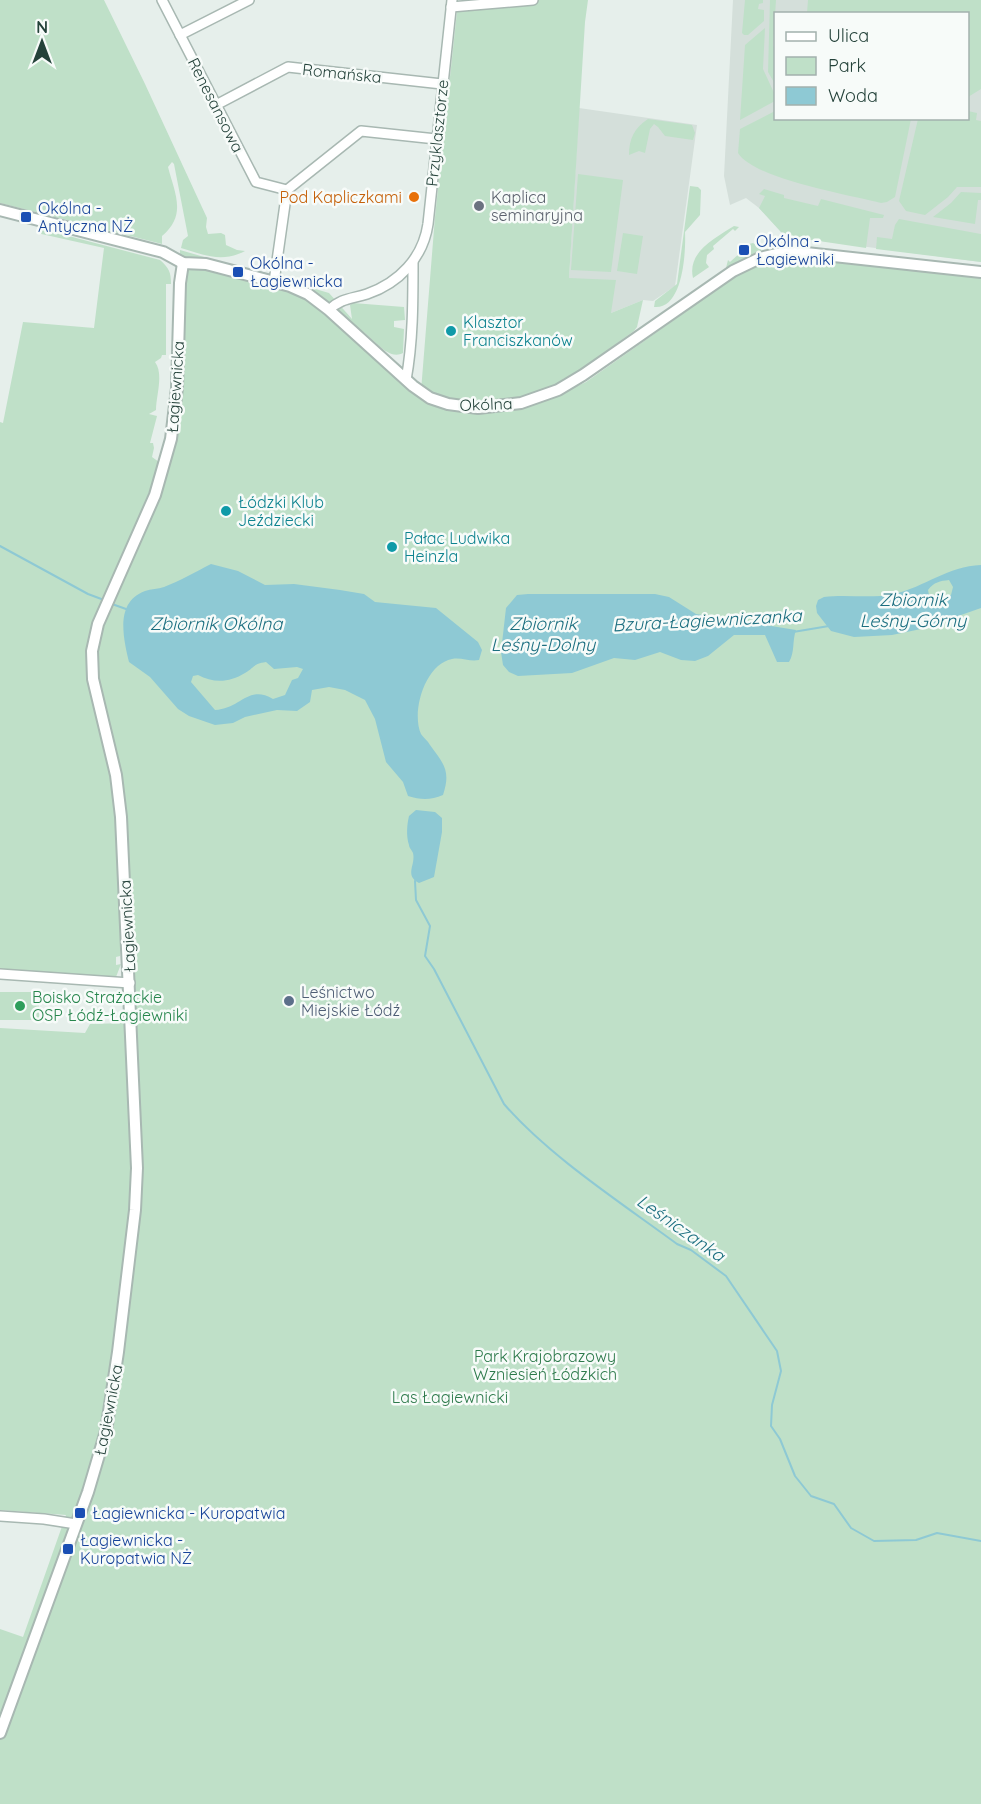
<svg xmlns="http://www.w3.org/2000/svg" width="981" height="1804" viewBox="0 0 981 1804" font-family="Quicksand,sans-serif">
  <rect width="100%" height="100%" fill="#e6efeb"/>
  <g fill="#d4dfda" fill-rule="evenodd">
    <path d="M733,0H981V262L792,237L781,232L759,208L746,198L730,205L724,176ZM776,14H968V118H776Z"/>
    <path d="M579,108L697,125L675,286L653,301L643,300L611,313L569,278Z"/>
  </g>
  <g fill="#bfe0c8">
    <path d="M0,0H104L145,84L207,218L206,227L208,234L221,233L225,235L226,245L237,250L245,251C222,263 204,255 181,248L183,240L188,236L174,164L172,162L168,167C175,194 187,215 162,236V244L0,203Z"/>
    <path d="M506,0H588L585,22L569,278L616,280L611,313L643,300L637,327L634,331L573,375L563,379L562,393L586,382L742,272L750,270L770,256L981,277V1804H0V1629L23,1637L66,1515L0,1510V1028L85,1033L90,1024L125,1023L122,951H120V956L116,957V965L121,964L116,977L0,969V422L3,423L23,322L94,328L104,248L37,233L38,228L160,260C169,268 171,272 171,284H166V355H162L161,358L155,362C164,374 156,396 156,410L149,414L157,416L150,443H153L154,448L152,457L159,462L154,480L135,527L144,514L178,433L180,250L329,293L352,319L350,305L353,303L404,307L405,320L394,321V327L404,329L403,353C388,361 373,338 362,331L412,389L421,391L435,217L458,2Z"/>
    <path d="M745,0H763V3L759,4L758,9L764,10V21L748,35H744L742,33Z"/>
    <path d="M770,0H776L773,46L775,47V84L768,72Z"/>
    <path d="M808,0H981V89L968,97V14L807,13Z"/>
    <path d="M765,28L763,69L775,95V101L740,120L745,45Z"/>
    <path d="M775,111L776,118L911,119L895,197L887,202L881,203C850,195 754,179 738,153L740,129Z"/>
    <path d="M968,111L977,113L976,120L981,121V187H957L948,197L925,215L906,211L899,201L918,119L968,118Z"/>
    <path d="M648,119L692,125L695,133L693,140L665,136L658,127L654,124L650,129L645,153L639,151L629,155C629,139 634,128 648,119Z"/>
    <path d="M578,174L623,180L611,272L571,270Z"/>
    <path d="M690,186L698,187L701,190L700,215L685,232C686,252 683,310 654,307L655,301L677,284Z"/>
    <path d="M764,189L784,195V198L818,206L821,199L884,215L883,218H870L866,248L792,237L781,232L759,208L765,196L759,194Z"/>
    <path d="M961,192L981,193V200H978L975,224L933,217L951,203Z"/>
    <path d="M899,219L981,234V262L876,249L877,237L892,239L895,225Z"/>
    <path d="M734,226L739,227L735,231L733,229L713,246L714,249L707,255L706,263L709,267L693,278C687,252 715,238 734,226Z"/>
    <path d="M623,233L643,236L637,274L617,271Z"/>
    <path d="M753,243L761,248V253L726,268L728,260L730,262L740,253L742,255L746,251L745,249L750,247L749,244Z"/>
    <rect x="0" y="992" width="39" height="28"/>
  </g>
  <g fill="#8ec9d4" fill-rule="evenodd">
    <path d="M211,564L238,571L265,585L294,584L340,590L364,594L375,602L436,608L478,642L482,650L479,660C470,662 461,657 452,659C425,664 411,712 421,734C423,737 428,741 430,745C444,764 451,771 443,795C431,800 421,800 408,796L403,782L386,762L375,719L365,700L345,690L329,687L312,690L310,702L297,711L277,710L245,717L233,723L215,725L189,716L178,709L150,677L129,662C123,637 115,602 145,591C151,589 158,589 164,587C180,581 195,572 211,564ZM266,662L274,669L297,667L303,669L298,678L292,680L285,695L273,699C248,684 241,709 215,710L191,682L193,676L198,675C213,683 229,683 245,673C255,667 253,664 266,662Z"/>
    <path d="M981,565V608L921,629L892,635L854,637L831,631L817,613L816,606L818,600L824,597C847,594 871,599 894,594C925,587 948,566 981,565ZM949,580L953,587L951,595L936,599L929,595L928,590C934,582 940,581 949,580Z"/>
    <path d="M528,594H655L669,597L696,614L796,630C792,641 795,652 789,662H777L765,635H734L708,656L695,661L681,660L660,652L635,660L614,658L572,673L518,676L509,672L503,665L501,652L506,608L517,595Z"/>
    <path d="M416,810L435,812L442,818V832L434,877L419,883C404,875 416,865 413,853C412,850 409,848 409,845C406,836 407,824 409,816Z"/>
  </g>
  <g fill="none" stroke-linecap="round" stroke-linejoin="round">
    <g stroke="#8ec9d4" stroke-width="2">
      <path d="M0,546L88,594L104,600"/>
      <path d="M112,604L126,609"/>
      <path d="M793,632L829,626"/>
      <path d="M415,881L416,900L430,926L425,956L434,969L504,1104C549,1156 620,1202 677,1244L691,1250L726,1276L777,1351L781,1371L772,1405L771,1426L780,1439L795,1476L811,1496L834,1504L851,1528L874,1541L916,1540L937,1533L981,1541"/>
    </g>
    <g stroke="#a8b8b2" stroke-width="12">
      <g id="minor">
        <path d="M162,0L256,182L287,190"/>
        <path d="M451,7L533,0"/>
        <path d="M180,35L249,0"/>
        <path d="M216,105L288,67L442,84"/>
        <path d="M274,282L287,190L361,131L436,139"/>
        <path d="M329,310C341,298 352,299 367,294C399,283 423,258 428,224L452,0"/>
        <path d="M406,380C413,342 413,302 413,263"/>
        <path d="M0,974L130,983"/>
        <path d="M0,1516L44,1519L76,1524"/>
      </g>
    </g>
    <g stroke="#a8b8b2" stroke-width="14">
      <g id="tertiary">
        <path d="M0,210L163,252L183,263L206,264L290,286L308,294L329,310L413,386L430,398L448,404L478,408L521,403L558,390L583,375L733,271L760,258L776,254L797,252L981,272"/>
        <path d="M0,1733L88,1492L106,1431L118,1352L135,1210L137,1168L121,817L116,775L93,679L92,651L98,624L155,495L171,439L177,388L180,283L183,263"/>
      </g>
    </g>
    <use href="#minor" stroke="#fff" stroke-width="9"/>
    <use href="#tertiary" stroke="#fff" stroke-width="10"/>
  </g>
  <circle fill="#e8710a" stroke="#f7fbf9" stroke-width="2" cx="414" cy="197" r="6"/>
  <circle fill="#6b7280" stroke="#f7fbf9" stroke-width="2" cx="479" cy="206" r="6"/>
  <g fill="#1a4fb4" stroke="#f7fbf9" stroke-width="2">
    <rect x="20" y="211" width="12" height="12" rx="3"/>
    <rect x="738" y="244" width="12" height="12" rx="3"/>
    <rect x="232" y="266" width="12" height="12" rx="3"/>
    <rect x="74" y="1507" width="12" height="12" rx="3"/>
    <rect x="62" y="1543" width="12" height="12" rx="3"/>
  </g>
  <g fill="#0f9aa8" stroke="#f7fbf9" stroke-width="2">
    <circle cx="451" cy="331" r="6"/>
    <circle cx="226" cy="511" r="6"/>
    <circle cx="392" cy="547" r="6"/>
  </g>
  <circle fill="#5c6f8a" stroke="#f7fbf9" stroke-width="2" cx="289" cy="1001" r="6"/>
  <circle fill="#2e9e5b" stroke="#f7fbf9" stroke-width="2" cx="20" cy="1006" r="6"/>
  <g text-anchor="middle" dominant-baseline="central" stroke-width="5" stroke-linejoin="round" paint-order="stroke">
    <g font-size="16" fill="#24423a" stroke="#f7fbf9">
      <text transform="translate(342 73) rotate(6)">Romańska</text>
      <text transform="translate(216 105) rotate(63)">Renesansowa</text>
      <text transform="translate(437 133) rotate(-84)">Przyklasztorze</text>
      <text transform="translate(175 387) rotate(-86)">Łagiewnicka</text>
      <text transform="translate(486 404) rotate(-2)">Okólna</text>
      <text transform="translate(127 926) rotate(-93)">Łagiewnicka</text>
      <text transform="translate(108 1410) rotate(-79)">Łagiewnicka</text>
    </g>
    <g font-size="16" fill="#c56008" stroke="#f7fbf9" text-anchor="end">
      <text x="402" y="197">Pod Kapliczkami</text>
    </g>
    <g font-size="16" fill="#5b616d" stroke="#f7fbf9" text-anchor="start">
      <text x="491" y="197">Kaplica<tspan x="491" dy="18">seminaryjna</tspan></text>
    </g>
    <g font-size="16" fill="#164399" stroke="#f7fbf9" text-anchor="start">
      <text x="38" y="208">Okólna -<tspan x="38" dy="18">Antyczna NŻ</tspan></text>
      <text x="756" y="241">Okólna -<tspan x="756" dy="18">Łagiewniki</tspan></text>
      <text x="250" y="263">Okólna -<tspan x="250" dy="18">Łagiewnicka</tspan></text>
      <text x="92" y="1513">Łagiewnicka - Kuropatwia</text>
      <text x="80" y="1540">Łagiewnicka -<tspan x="80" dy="18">Kuropatwia NŻ</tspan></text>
    </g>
    <g font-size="16" fill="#0d838f" stroke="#f7fbf9" text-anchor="start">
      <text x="463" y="322">Klasztor<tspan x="463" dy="18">Franciszkanów</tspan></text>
      <text x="238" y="502">Łódzki Klub<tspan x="238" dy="18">Jeździecki</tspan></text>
      <text x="404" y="538">Pałac Ludwika<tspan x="404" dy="18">Heinzla</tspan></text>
    </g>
    <g font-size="16" fill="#4e5e75" stroke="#f7fbf9" text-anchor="start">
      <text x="301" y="992">Leśnictwo<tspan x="301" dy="18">Miejskie Łódź</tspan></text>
    </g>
    <g font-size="16" fill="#27864d" stroke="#f7fbf9" text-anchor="start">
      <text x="32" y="997">Boisko Strażackie<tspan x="32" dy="18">OSP Łódź-Łagiewniki</tspan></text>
    </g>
    <g font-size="16" fill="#2d7a4b" stroke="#f7fbf9">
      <text x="545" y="1356">Park Krajobrazowy<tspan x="545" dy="18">Wzniesień Łódzkich</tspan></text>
      <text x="450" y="1397">Las Łagiewnicki</text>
    </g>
    <g font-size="18" font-style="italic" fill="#1c6f80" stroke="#f7fbf9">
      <text x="913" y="599">Zbiornik<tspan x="913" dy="21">Leśny-Górny</tspan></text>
      <text transform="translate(707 620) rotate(-3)">Bzura-Łagiewniczanka</text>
      <text x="216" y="623">Zbiornik Okólna</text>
      <text x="543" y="623">Zbiornik<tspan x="543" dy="21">Leśny-Dolny</tspan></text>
      <text transform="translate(681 1228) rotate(35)">Leśniczanka</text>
    </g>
  </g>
  <rect x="774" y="12" width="195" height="108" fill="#f7fbf9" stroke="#a3b1ad" stroke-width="1.5"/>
  <rect x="786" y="32" width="30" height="9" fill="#ffffff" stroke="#a3b1ad" stroke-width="1.5"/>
  <text x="828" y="42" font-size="18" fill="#24423a">Ulica</text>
  <rect x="786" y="57" width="30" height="18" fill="#bfe0c8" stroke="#a3b1ad" stroke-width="1.5"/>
  <text x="828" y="72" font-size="18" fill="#24423a">Park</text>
  <rect x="786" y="87" width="30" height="18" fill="#8ec9d4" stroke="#a3b1ad" stroke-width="1.5"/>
  <text x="828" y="102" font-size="18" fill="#24423a">Woda</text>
  <g transform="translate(42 42)" stroke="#f7fbf9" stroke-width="4.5" paint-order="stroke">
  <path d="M0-4.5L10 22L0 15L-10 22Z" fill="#24423a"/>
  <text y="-9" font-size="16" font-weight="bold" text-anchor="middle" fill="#24423a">N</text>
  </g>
</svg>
